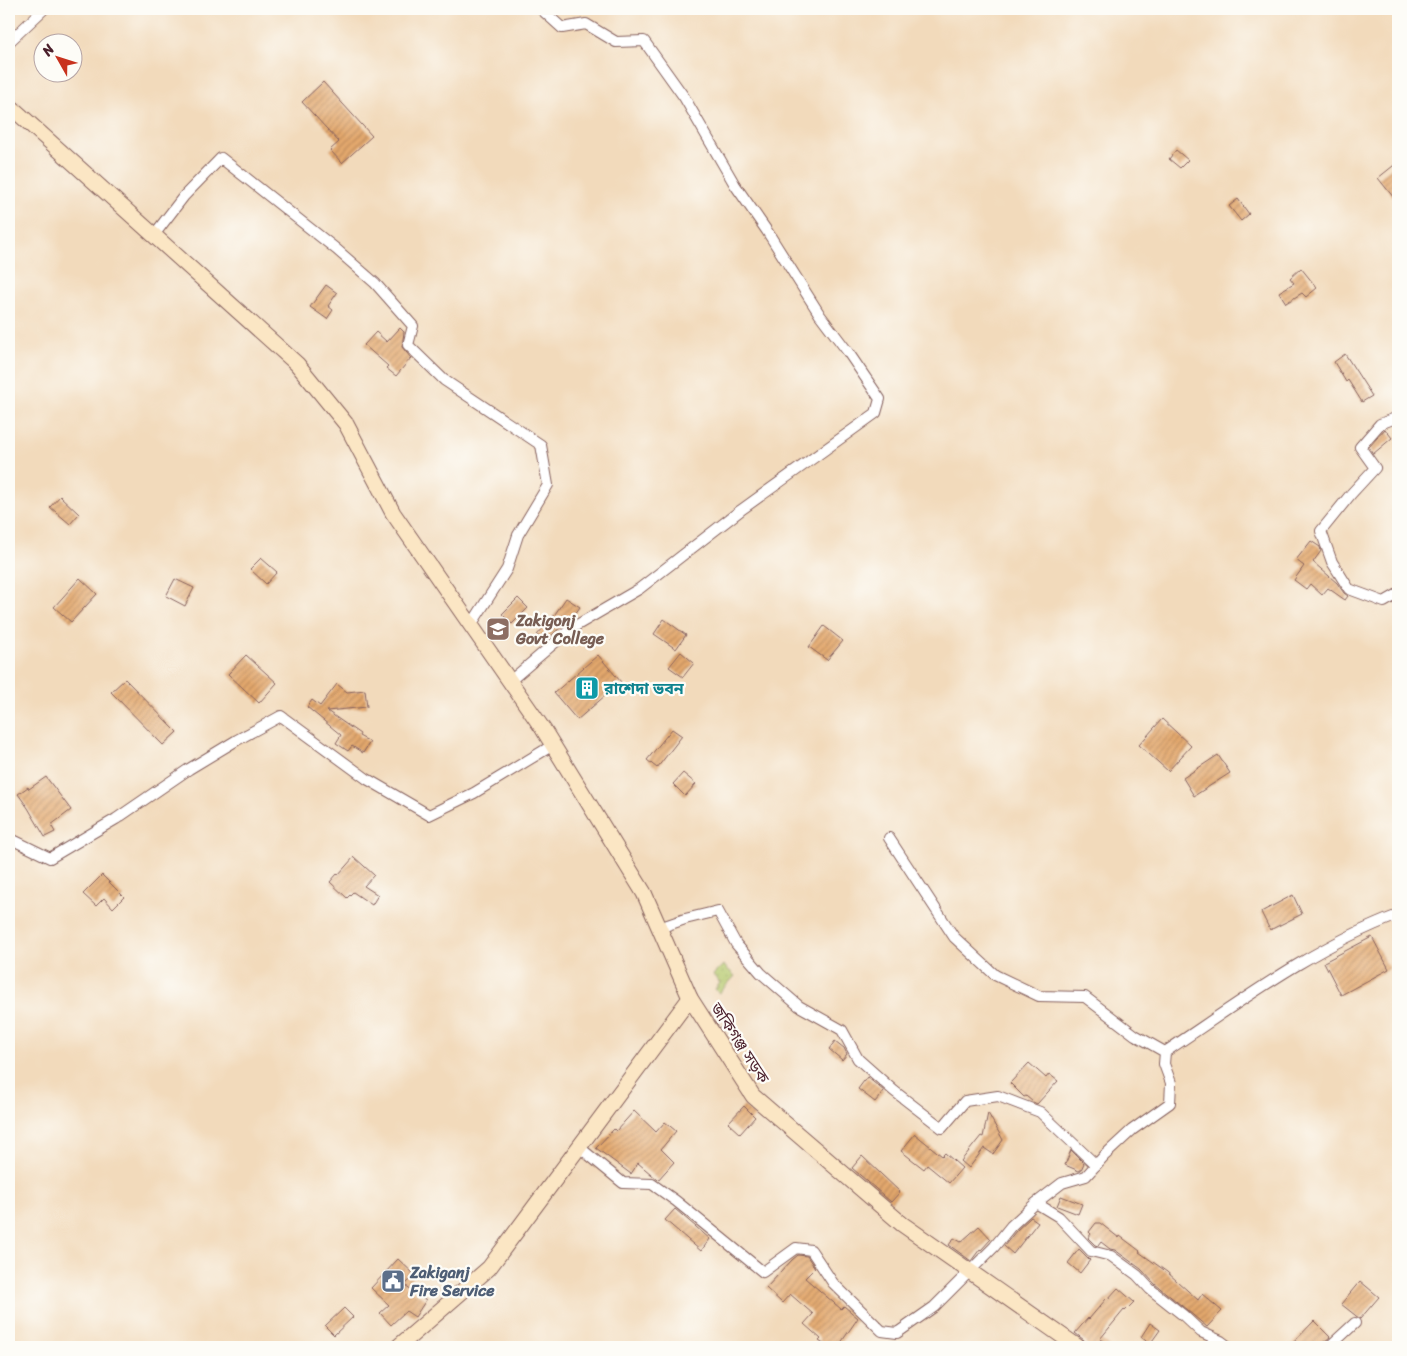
<svg xmlns="http://www.w3.org/2000/svg" width="1407" height="1356" viewBox="0 0 1407 1356" font-family="Sriracha,'Noto Sans Bengali',sans-serif">
  <defs>
    <pattern id="park-dots" width="8" height="8" patternUnits="userSpaceOnUse" patternTransform="scale(1.25)"><rect width="8" height="8" fill="#b6c96d"/><path d="M2 2h.1M6 6h.1" fill="none" stroke="#9eac5f" stroke-width="1.8" stroke-linecap="round"/></pattern>
    <pattern id="building-hatch" width="6" height="6" patternUnits="userSpaceOnUse" patternTransform="scale(1.25)"><rect width="6" height="6" fill="#e3a86d"/><path d="M-1 1l2-2M0 6l6-6M5 7l2-2" fill="none" stroke="#ba885a"/></pattern>
  </defs>
  <rect width="100%" height="100%" fill="#fdfcf7"/>
  <filter id="ink" filterUnits="userSpaceOnUse"><feTurbulence type="fractalNoise" baseFrequency=".02" numOctaves="2"/><feDisplacementMap in="SourceGraphic" scale="10" xChannelSelector="R" yChannelSelector="G"/><feConvolveMatrix kernelMatrix="1 2 1 2 8 2 1 2 1" color-interpolation-filters="sRGB"/></filter>
  <filter id="wash" filterUnits="userSpaceOnUse"><feTurbulence type="fractalNoise" baseFrequency=".0096" numOctaves="4" result="noise"/><feDisplacementMap in="SourceGraphic" scale="20" xChannelSelector="R" yChannelSelector="G"/><feGaussianBlur stdDeviation="1.12" result="paint"/><feColorMatrix in="noise" values="0 0 0 0 0 0 0 0 0 0 0 0 0 0 0 0 0 1.4 0 .05"/><feComposite in="paint" operator="in"/></filter>
  <g filter="url(#wash)">
    <rect width="100%" height="100%" fill="#f2dabb"/>
    <path fill="url(#park-dots)" stroke="#80744c" d="M723,965L735,976L719,993L715,989L720,983L713,975Z"/>
    <g id="blocks">
      <g fill="url(#building-hatch)">
        <path d="M323,82L372,136L342,163L330,150L339,142L302,102Z"/>
        <path d="M1176,150L1188,160L1180,168L1169,159Z"/>
        <path d="M1398,162V203L1378,178Z"/>
        <path d="M1238,199L1249,214L1241,221L1229,206Z"/>
        <path d="M1301,268L1317,288L1306,297L1302,293L1286,303L1279,292L1294,283L1290,278Z"/>
        <path d="M326,285L337,293L328,306L333,310L327,319L310,307Z"/>
        <path d="M400,328L404,332L402,347L411,358L396,376L386,368L388,366L364,345L376,332L387,342Z"/>
        <path d="M1345,354L1372,396L1362,402L1348,380L1346,382L1334,362Z"/>
        <path d="M1385,429L1392,438L1373,454L1369,447Z"/>
        <path d="M60,496L79,514L70,524L50,507Z"/>
        <path d="M1311,541L1320,547L1321,551L1313,562L1337,583L1344,593L1348,596L1345,600L1328,588L1322,595L1310,584L1306,589L1294,580L1304,566L1296,560Z"/>
        <path d="M261,558L277,572L266,584L250,569Z"/>
        <path d="M80,578L97,594L71,622L54,607Z"/>
        <path d="M175,579L194,588L185,606L166,596Z"/>
        <path d="M518,598L528,608L512,624L502,614Z"/>
        <path d="M566,598L580,607L570,621L568,622L567,621L545,642L537,635L553,617Z"/>
        <path d="M664,619L686,635L676,649L654,634Z"/>
        <path d="M824,626L843,641L827,660L809,647Z"/>
        <path d="M681,652L694,663L683,677L669,667Z"/>
        <path d="M246,655L277,683L259,703L228,674Z"/>
        <path d="M598,655L621,682L577,720L554,693Z"/>
        <path d="M125,679L177,732L163,745L111,692Z"/>
        <path d="M337,684L347,692L365,690L367,707L327,711L360,734L359,736L370,742L363,753L352,746L348,751L336,743L341,735L307,707L312,700L320,706Z"/>
        <path d="M1162,719L1191,746L1168,771L1139,745Z"/>
        <path d="M672,729L682,736L657,768L647,760Z"/>
        <path d="M1218,755L1230,773L1194,796L1183,778Z"/>
        <path d="M683,773L696,784L685,796L673,784Z"/>
        <path d="M46,777L71,810L51,825L55,832L45,837L28,808L18,794L28,787L29,789Z"/>
        <path d="M354,857L374,875L364,886L378,895L372,905L353,892L347,898L330,882L337,874L338,875Z"/>
        <path d="M102,875L124,897L113,908L104,898L96,906L83,894Z"/>
        <path d="M1293,895L1302,914L1270,930L1261,912Z"/>
        <path d="M1372,937L1389,969L1341,995L1324,962Z"/>
        <path d="M835,1041L844,1048L847,1054L842,1060L829,1049Z"/>
        <path d="M1029,1063L1046,1078L1049,1074L1058,1081L1037,1104L1033,1102L1026,1096L1024,1097L1010,1083Z"/>
        <path d="M867,1077L884,1091L875,1102L858,1089Z"/>
        <path d="M744,1106L755,1117L740,1134L728,1123Z"/>
        <path d="M634,1111L656,1132L665,1122L676,1131L661,1149L674,1162L658,1180L638,1163L631,1174L596,1148L614,1129L616,1131Z"/>
        <path d="M988,1113L1003,1140L993,1154L984,1148L969,1168L961,1161L981,1136L983,1137Z"/>
        <path d="M915,1134L942,1156L945,1153L962,1168L949,1183L927,1165L924,1169L901,1151Z"/>
        <path d="M1071,1150L1084,1163L1081,1170L1079,1171L1065,1165Z"/>
        <path d="M862,1156L900,1192L891,1202L852,1168Z"/>
        <path d="M1061,1196L1082,1204L1078,1214L1057,1206Z"/>
        <path d="M675,1209L710,1239L701,1251L665,1220Z"/>
        <path d="M1031,1217L1038,1222L1013,1254L1004,1246L1016,1231Z"/>
        <path d="M1096,1223H1100L1119,1238L1120,1236L1140,1251L1139,1252L1167,1272L1198,1300L1202,1294L1222,1311L1207,1327L1187,1310L1155,1284L1141,1269L1115,1250L1110,1249L1101,1242L1098,1246L1095,1245L1088,1238L1091,1234L1089,1232Z"/>
        <path d="M979,1226L991,1239L981,1250L980,1249L971,1261L949,1245L954,1238L961,1242Z"/>
        <path d="M1079,1249L1090,1260L1080,1273L1068,1263Z"/>
        <path d="M798,1255L807,1256L815,1268L805,1278L841,1309L844,1306L858,1318L838,1347H828L819,1341L821,1339L804,1324L813,1314L790,1294L782,1303L766,1288L792,1260Z"/>
        <path d="M398,1259L415,1275L405,1285L426,1300L415,1317L406,1311L391,1325L380,1313L389,1305L371,1288Z"/>
        <path d="M1360,1281L1379,1297L1360,1319L1341,1304Z"/>
        <path d="M1118,1288L1134,1302L1125,1311L1124,1310L1100,1339L1110,1347H1088L1084,1340L1075,1333L1088,1318L1089,1319L1106,1299L1107,1300Z"/>
        <path d="M344,1308L353,1317L334,1335L325,1326Z"/>
        <path d="M1314,1321L1330,1337L1324,1342L1322,1347H1289Z"/>
        <path d="M1150,1323L1160,1330L1150,1344L1141,1337Z"/>
      </g>
    </g>
  </g>
  <g filter="url(#ink)">
    <use href="#blocks" fill-opacity="0" stroke="#85605d" stroke-width="1"/>
    <g fill="none" stroke-linecap="round" stroke-linejoin="round">
      <g stroke="#85605d" stroke-width="12">
        <g id="street">
          <path d="M9,42L44,9"/>
          <path d="M154,235L184,196L221,158L336,249L375,283L413,326L408,345L444,380L541,445L548,485L518,535L507,569L471,625"/>
          <path d="M1398,417L1380,424L1360,447L1375,468L1351,494L1321,531L1332,562L1349,589L1384,602L1398,594"/>
          <path d="M510,681L572,628L639,589L741,510L876,413L880,399L848,352L820,315L767,231L735,185L684,97L644,41L616,42L586,24L562,28L541,9"/>
          <path d="M9,838L50,858L116,819L189,769L237,740L281,716L367,779L429,815L474,793L553,745"/>
          <path d="M659,928L685,919L718,911L736,944L761,973L799,1006L842,1030L858,1059L894,1091L942,1128L965,1101L998,1096L1040,1112L1096,1165"/>
          <path d="M1165,1052C1240,1002 1313,947 1398,915"/>
          <path d="M579,1147L623,1183L652,1184L676,1201L763,1272L796,1248L811,1250L833,1283L882,1331L897,1333L934,1307L994,1247L1011,1226L1036,1203L1062,1183L1086,1176L1105,1155L1132,1130L1170,1103L1171,1083L1164,1064L1165,1052L1135,1035L1085,997L1039,996L995,975L954,937L889,838"/>
          <path d="M1036,1203L1059,1217L1091,1251L1111,1256L1137,1275L1150,1289L1183,1315L1201,1332L1221,1341L1229,1347"/>
          <path d="M1329,1347L1355,1323"/>
        </g>
      </g>
      <g stroke="#85605d" stroke-width="17">
        <g id="secondary">
          <path d="M9,105L297,364L346,424L393,513L543,729L644,893L690,998L753,1096L902,1224L1078,1347"/>
          <path d="M398,1347L489,1268L690,998"/>
        </g>
      </g>
      <use href="#street" stroke="#fff" stroke-width="10"/>
      <use href="#secondary" stroke="#fbe6c4" stroke-width="15"/>
    </g>
  </g>
  <defs>
    <g id="university-square" transform="scale(1.25)"><rect x="-9" y="-9" width="18" height="18" rx="4" fill="#8d6e63" stroke="#fdfcf7"/><path d="M0-5L7-2L0 1L-7-2ZM-4 1L0 2.5L4 1V4Q0 6-4 4Z" fill="#fff"/></g>
    <g id="building-square" transform="scale(1.25)"><rect x="-9" y="-9" width="18" height="18" rx="4" fill="#0f9aa8" stroke="#fdfcf7"/><path d="M-4-6H4V6H1V3H-1V6H-4ZM-2.5-4.3h1.7v1.8h-1.7ZM.8-4.3h1.7v1.8H.8ZM-2.5-1h1.7V.8h-1.7ZM.8-1h1.7V.8H.8Z" fill="#fff"/></g>
    <g id="civic-square" transform="scale(1.25)"><rect x="-9" y="-9" width="18" height="18" rx="4" fill="#5c6f8a" stroke="#fdfcf7"/><path d="M-.6-6.5H3V-4.5H.6V-3L4-1V1h2V6H-6V1h2V-1L-.6-3ZM-1.2 2.5V6h2.4V2.5Z" fill="#fff"/></g>
  </defs>
  <g fill-rule="evenodd">
    <use href="#university-square" x="498" y="629"/>
    <use href="#building-square" x="587" y="688"/>
    <use href="#civic-square" x="393" y="1281"/>
  </g>
  <g text-anchor="middle" dominant-baseline="central" stroke-width="4.5" stroke-linejoin="round" paint-order="stroke">
    <g font-size="16" font-weight="bold" fill="#785e54" stroke="#fdfcf7" text-anchor="start">
      <text x="516" y="620">Zakigonj<tspan x="516" dy="18">Govt College</tspan></text>
    </g>
    <g font-size="16" font-weight="bold" fill="#0d838f" stroke="#fdfcf7" text-anchor="start">
      <text x="604" y="688">রাশেদা ভবন</text>
    </g>
    <g font-size="16" fill="#4a1f2b" stroke="#fdfcf7">
      <text transform="translate(740 1043) rotate(57)">জকিগঞ্জ সড়ক</text>
    </g>
    <g font-size="16" font-weight="bold" fill="#4e5e75" stroke="#fdfcf7" text-anchor="start">
      <text x="410" y="1272">Zakiganj<tspan x="410" dy="18">Fire Service</tspan></text>
    </g>
  </g>
  <rect width="1407" height="1356" fill="none" stroke="#fdfcf7" stroke-width="30"/>
  <g transform="translate(58 58) rotate(309)"><circle r="24" fill="#fdfcf7" stroke="#b5a4a5"/>
  <path d="M0-4L9 19L0 12L-9 19Z" fill="#c8321e"/>
  <text y="-8" font-size="14" font-weight="bold" text-anchor="middle" fill="#4a1f2b">N</text>
  </g>
</svg>
